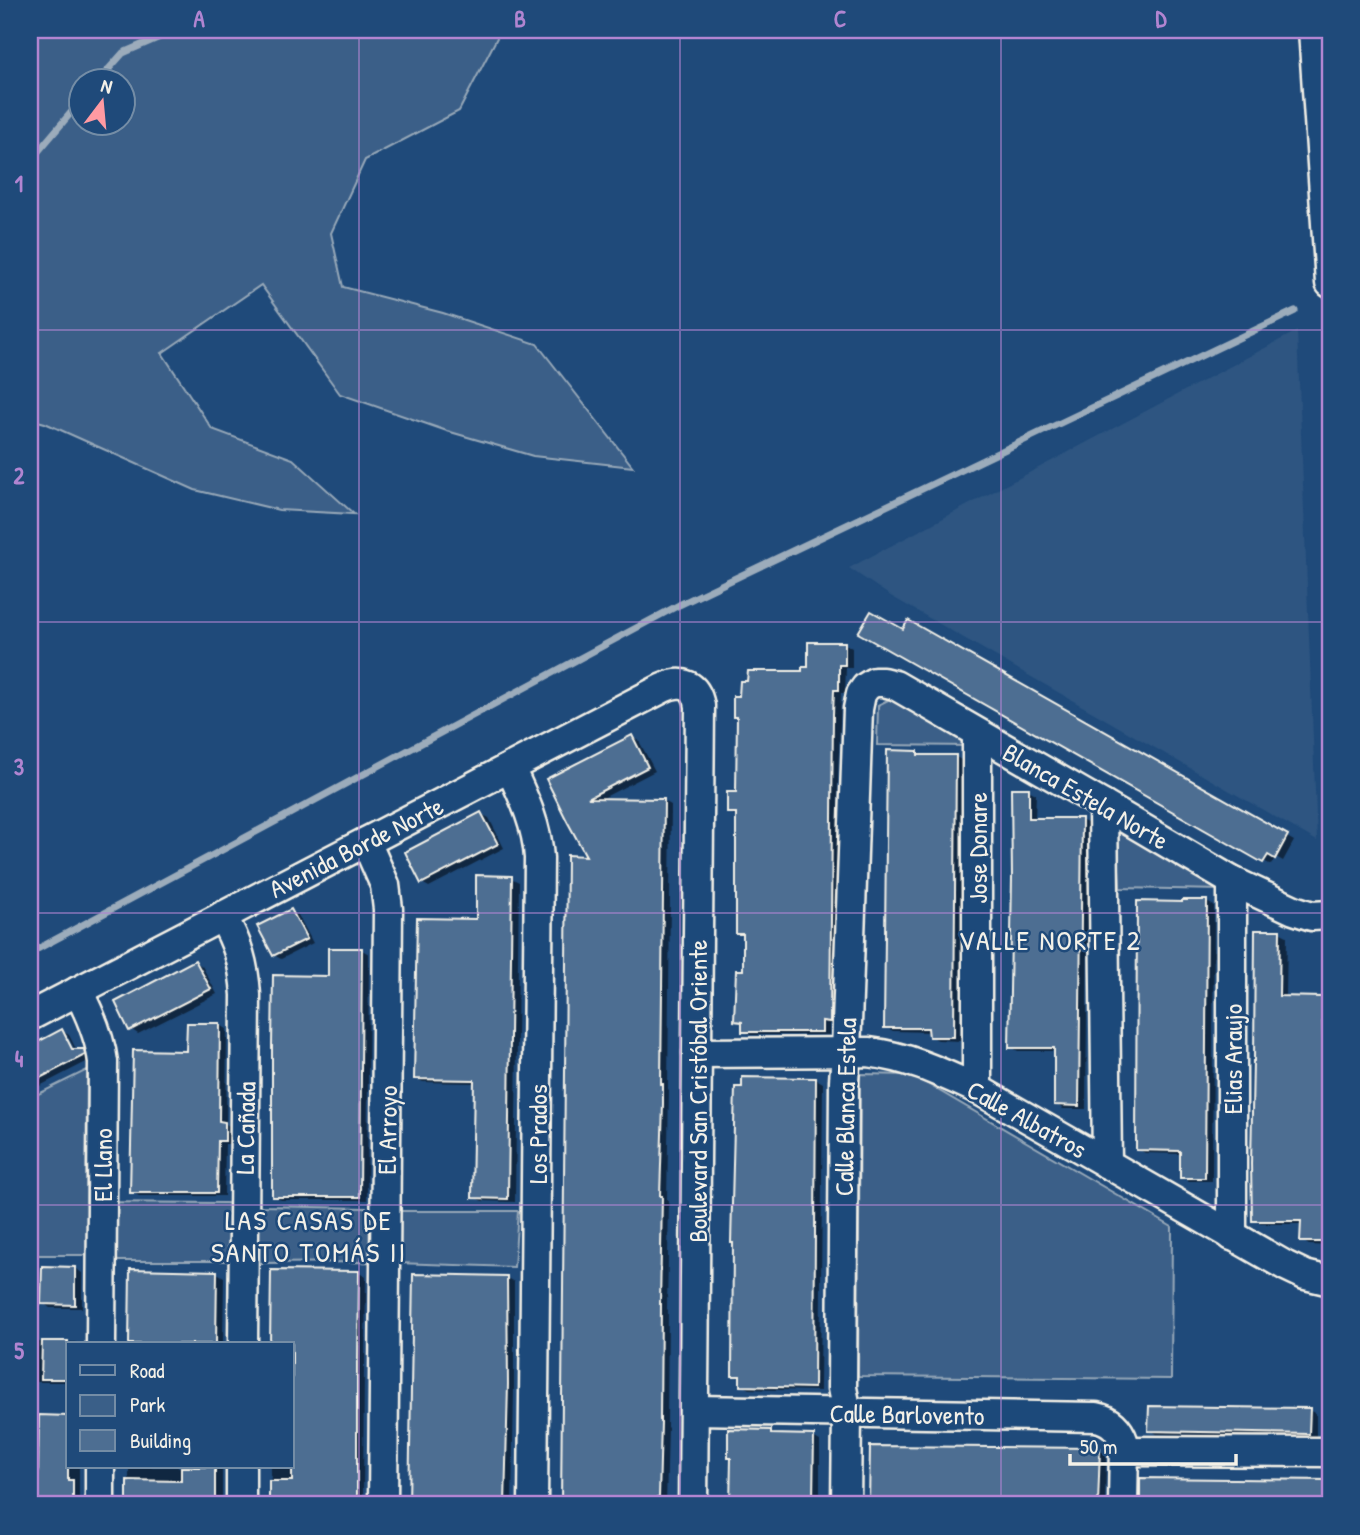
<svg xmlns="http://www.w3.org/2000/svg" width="1360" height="1535" viewBox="0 0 1360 1535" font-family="'Patrick Hand',sans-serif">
  <rect width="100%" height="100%" fill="#1f4a7a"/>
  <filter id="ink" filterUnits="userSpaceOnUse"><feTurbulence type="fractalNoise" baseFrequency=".0143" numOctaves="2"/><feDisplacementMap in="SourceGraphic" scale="14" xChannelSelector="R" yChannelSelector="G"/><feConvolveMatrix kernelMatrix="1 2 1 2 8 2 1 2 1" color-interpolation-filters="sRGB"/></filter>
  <g filter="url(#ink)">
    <path fill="#2d5581" d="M1297,331L1317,841L889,595L849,568Z"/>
    <g fill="#3a5f88" stroke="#97a8b8" stroke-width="2" fill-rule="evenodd">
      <path d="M30,30H501L459,111L365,160L331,233L343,287L443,313L537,344L633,467L533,456L447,431L340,394L261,285L162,353L212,429L293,459L354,514L279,510L195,490L45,423L30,419ZM80,80H122V122H80Z"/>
      <path d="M890,699L972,746L877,745L878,705Z"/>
      <path d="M1117,829L1223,890L1120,888Z"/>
      <path d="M87,1070L86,1202L225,1203L262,1206L366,1208L403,1211H518L514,1267L367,1262L260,1263L226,1261H119L84,1255H30V1098Z"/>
      <path d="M860,1074L912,1075L1172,1227L1171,1379L858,1376Z"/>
    </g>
    <g fill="#0007" fill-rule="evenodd">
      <path d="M909,622L1294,841L1283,861L1276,857L1271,865L861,632L904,631Z"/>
      <path d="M845,644L852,648V668H846L845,693H841L838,780L837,1025L829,1024V1035H751L744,1031V1025L736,1020L745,972V937L737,933L736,816L729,812L738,794L739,718L735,716L804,673Z"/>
      <path d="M632,737L639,741L655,771L599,800L664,801L671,805L668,1089L669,1090L667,1200L669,1202L667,1309L668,1310L667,1427L668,1428L666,1505H563L569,857L589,858L568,820Z"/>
      <path d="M917,752L924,756L956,757L963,761L960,1041L938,1040L930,1036V1032L893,1031L886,1027Z"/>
      <path d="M1028,790L1036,794L1035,820H1081L1089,824L1086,1109H1063L1056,1104V1051H1018L1011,1047Z"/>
      <path d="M481,814L489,818L504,848L429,887L422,883Z"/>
      <path d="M511,878L519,882L515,1202L482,1201L474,1197L476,1083L423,1082L415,1078L477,921Z"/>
      <path d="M1207,902L1214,906L1212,1181H1189L1181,1177L1182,1154L1145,1153L1138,1149Z"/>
      <path d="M291,911L298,915L313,943L281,959L274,955Z"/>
      <path d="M1279,932L1287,936L1286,998L1322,999L1329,1003L1330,1246L1309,1245L1302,1241V1224H1261L1254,1220Z"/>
      <path d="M362,950L369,954L367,1200H281L274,1196L330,977Z"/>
      <path d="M195,962L202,966L217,994L138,1034L131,1029Z"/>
      <path d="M220,1025L227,1029L226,1124L232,1128V1144H225L224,1196H139L132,1192L187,1052Z"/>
      <path d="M62,1031L69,1035L77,1051H83L91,1055L92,1059L30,1091V1048ZM63,1035H67L78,1056L75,1058Z"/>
      <path d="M816,1079L823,1083L820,1391L749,1389L741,1385L742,1379L734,1375Z"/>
      <path d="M75,1268L82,1273V1308H50L43,1303Z"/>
      <path d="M131,1271L217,1273L224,1277L223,1344H131Z"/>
      <path d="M273,1272L359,1273L366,1277L365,1365H364L363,1505H270L271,1467H292V1344H272Z"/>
      <path d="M415,1276L507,1278L514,1282V1389L512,1505H411Z"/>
      <path d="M30,1342H75L78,1344H68V1382H30Z"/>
      <path d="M1309,1410L1316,1414V1437L1157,1434L1150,1430Z"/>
      <path d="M30,1417H68V1467H79V1505H30Z"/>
      <path d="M771,1432L778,1436L813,1437L820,1441V1505H732L733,1459Z"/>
      <path d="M872,1447L1099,1450L1106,1454L1105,1505H871Z"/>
      <rect x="129" y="1467" width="93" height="38"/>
      <path d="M1142,1479L1330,1482V1505H1142Z"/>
    </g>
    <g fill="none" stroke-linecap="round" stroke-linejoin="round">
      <g stroke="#9cacbb" stroke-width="7">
        <path d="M99,80L123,53L176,30"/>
        <path d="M30,161L80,102"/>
        <path d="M30,953L679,605L1295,311"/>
      </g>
    </g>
    <g fill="#4d6e92" stroke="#f4f1e8" stroke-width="2">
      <path d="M871,611L903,629L908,620L1288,835L1275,859L1268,855L1263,863L858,633Z"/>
      <path d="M808,642H845V665H839V690H834L833,714L830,1022L822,1021V1032H742V1022L734,1021L736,970H743V934H736V813H727V792H736L737,717H733V696H739L740,681H747L748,671H802V667H808Z"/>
      <path d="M632,735L648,767L588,798L664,799L661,1084H663V1104L660,1196H662L660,1304H661L660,1422H661L659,1498H656V1505H561L567,855L586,856L567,821L546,779Z"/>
      <path d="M887,750L918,751V755H956L954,1037H929L928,1028H884Z"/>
      <path d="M1011,788H1029V818H1082L1079,1106L1054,1105V1048H1009L1012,878Z"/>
      <path d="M481,812L498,844L421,884L405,852Z"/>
      <path d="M476,875L512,876L508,1199L472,1198L474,1080L414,1079L417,918L476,919Z"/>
      <path d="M1182,900H1207L1205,1178H1180V1151L1136,1150L1137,901L1182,902Z"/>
      <path d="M291,909L307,939L273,956L257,926Z"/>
      <path d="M1255,930H1280L1279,996L1322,997L1324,1084H1327L1326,1242H1300L1301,1221H1252L1251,1164L1253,1061H1254Z"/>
      <path d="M328,948H362L360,1197H272V1046L273,975L328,976Z"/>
      <path d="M195,960L211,989L129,1031L115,1002Z"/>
      <path d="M187,1023H220L219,1121L225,1122V1141H218L217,1193H130L133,1050L186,1051Z"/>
      <path d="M62,1029L72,1049H84L85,1055L30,1083V1046Z"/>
      <path d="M742,1077L816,1078L814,1388L740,1386V1376H732L733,1243H731L735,1087H742Z"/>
      <path d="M42,1266L75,1267V1305L41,1304Z"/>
      <path d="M130,1269L217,1271L216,1344H129Z"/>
      <path d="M271,1270L359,1271L358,1362H357V1505H269V1481H292V1344H270Z"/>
      <path d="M413,1274L507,1276L508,1384L505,1505H409Z"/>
      <path d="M42,1341H68V1379H41Z"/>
      <path d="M1149,1406L1310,1408L1309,1434L1148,1431Z"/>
      <path d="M39,1415L68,1416V1480H73V1505H30V1480H38Z"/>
      <path d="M728,1429L771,1430V1434L814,1435L813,1500H767V1505H730L731,1458H728Z"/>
      <path d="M870,1446L1100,1448L1098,1505H869Z"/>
      <path d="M181,1467H215V1505H127V1480L181,1481Z"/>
      <path d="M1140,1478L1330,1480V1505L1140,1503Z"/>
    </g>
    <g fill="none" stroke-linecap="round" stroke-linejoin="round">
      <g stroke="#f4f1e8" stroke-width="33">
        <g id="minor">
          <path d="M1313,30L1330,283"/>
          <path d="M510,768C524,798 537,825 539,858L533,1505"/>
          <path d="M1103,805L1107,1164"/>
          <path d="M366,842L385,885L388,909L383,1505"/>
          <path d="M1232,881V1236"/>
          <path d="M222,916C238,943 244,964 246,995L243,1344"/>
          <path d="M78,991C90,1014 100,1037 103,1062L101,1344"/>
          <path d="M30,1016L663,688C683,679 696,684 700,706L693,1505"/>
          <path d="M697,1053L868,1052C909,1057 940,1072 977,1089L1286,1266L1305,1275L1330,1281"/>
          <path d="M977,1089V734"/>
          <path d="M694,1410L1096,1417C1111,1420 1119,1428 1124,1443L1123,1505"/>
          <path d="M1123,1451L1330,1452"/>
          <path d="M100,1505V1467"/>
          <path d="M241,1505V1467"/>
          <path d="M846,1505L847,1413L842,1388L844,1081L846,1052L858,709L861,694L866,687L874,682H883L895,685L1103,805L1232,881L1294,910L1312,916L1330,915"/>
        </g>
      </g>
      <use href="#minor" stroke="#1f4a7a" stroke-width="28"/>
    </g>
  </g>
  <path fill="none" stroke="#b185d1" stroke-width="2" stroke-opacity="0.55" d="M359,30V1505M680,30V1505M1001,30V1505M30,330H1330M30,622H1330M30,913H1330M30,1205H1330"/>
  <g text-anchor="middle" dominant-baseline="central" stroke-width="5" stroke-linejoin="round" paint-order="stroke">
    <g font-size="26" fill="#f4f1e8" stroke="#1f4a7a">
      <text transform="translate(1086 796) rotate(30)">Blanca Estela Norte</text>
      <text transform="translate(356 847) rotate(-27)">Avenida Borde Norte</text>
      <text transform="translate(977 848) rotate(-90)">Jose Donare</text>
      <text transform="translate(1232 1059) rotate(-90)">Elias Araujo</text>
      <text transform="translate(697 1091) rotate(-90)">Boulevard San Cristóbal Oriente</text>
      <text transform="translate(845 1107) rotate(-89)">Calle Blanca Estela</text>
      <text transform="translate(1027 1119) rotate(29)">Calle Albatros</text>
      <text transform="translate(245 1128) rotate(-89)">La Cañada</text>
      <text transform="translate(387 1130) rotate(-89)">El Arroyo</text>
      <text transform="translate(537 1134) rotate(-90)">Los Prados</text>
      <text transform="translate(102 1165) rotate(-90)">El Llano</text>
      <text transform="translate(907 1414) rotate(1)">Calle Barlovento</text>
    </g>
    <g font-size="28" letter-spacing="2" fill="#f4f1e8" stroke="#1f4a7a">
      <text x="1050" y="940">VALLE NORTE 2</text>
      <text x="309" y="1220">LAS CASAS DE<tspan x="309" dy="32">SANTO TOMÁS II</tspan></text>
    </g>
  </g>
  <rect width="1360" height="1535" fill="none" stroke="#1f4a7a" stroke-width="77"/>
  <rect x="66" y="1342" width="228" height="126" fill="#1f4a7a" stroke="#748da6" stroke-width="2"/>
  <rect x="80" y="1365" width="35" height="10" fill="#1f4a7a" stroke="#748da6" stroke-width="2"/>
  <text x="130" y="1378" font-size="21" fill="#f4f1e8">Road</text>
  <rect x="80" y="1395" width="35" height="21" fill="#3a5f88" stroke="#748da6" stroke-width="2"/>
  <text x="130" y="1412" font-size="21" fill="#f4f1e8">Park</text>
  <rect x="80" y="1430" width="35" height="21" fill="#4d6e92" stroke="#748da6" stroke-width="2"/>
  <text x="130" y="1448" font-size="21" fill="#f4f1e8">Building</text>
  <g transform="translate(102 102) rotate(16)"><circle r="33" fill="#1f4a7a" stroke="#748da6" stroke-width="2"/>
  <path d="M0-5L12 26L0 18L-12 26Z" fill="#ff9aa2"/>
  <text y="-10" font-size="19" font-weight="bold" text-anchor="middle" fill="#f4f1e8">N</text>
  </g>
  <path d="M1070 1454v10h166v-10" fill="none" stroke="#f4f1e8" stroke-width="3.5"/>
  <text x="1080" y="1454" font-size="21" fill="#f4f1e8" stroke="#1f4a7a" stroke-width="5" paint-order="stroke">50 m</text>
  <rect x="38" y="38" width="1284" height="1458" fill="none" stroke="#b185d1" stroke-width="2.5"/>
  <g font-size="23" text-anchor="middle" font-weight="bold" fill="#b185d1">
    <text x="199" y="27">A</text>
    <text x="520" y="27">B</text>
    <text x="840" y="27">C</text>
    <text x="1161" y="27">D</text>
    <text x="19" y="192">1</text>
    <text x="19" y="484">2</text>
    <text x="19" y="775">3</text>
    <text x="19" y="1067">4</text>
    <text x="19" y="1359">5</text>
  </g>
</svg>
